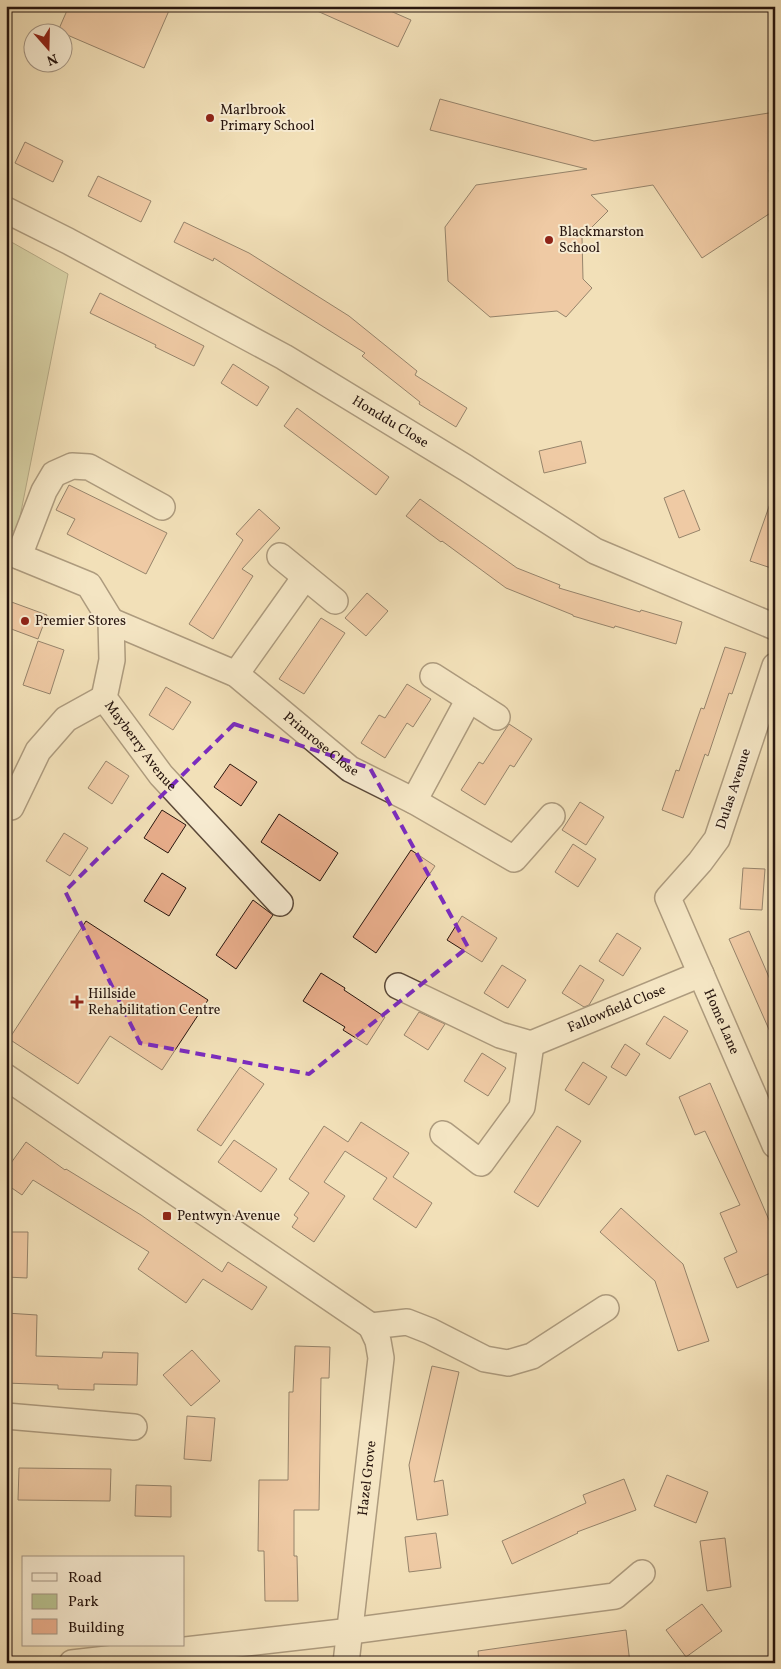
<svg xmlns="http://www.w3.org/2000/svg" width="781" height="1669" viewBox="0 0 781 1669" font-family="Vollkorn,serif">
  <rect width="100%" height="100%" fill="#f2e0b8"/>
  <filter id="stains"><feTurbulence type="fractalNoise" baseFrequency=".004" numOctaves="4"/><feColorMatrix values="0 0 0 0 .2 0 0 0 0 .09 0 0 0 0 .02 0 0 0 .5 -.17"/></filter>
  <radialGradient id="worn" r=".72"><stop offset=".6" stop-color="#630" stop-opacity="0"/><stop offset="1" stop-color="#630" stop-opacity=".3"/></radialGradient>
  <path fill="#b9c290" stroke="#706c4f" d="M6,239L68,274L17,532L6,529Z"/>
  <g fill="#eaaf8d" stroke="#27150e">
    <path d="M69,6H171L144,68L58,31Z"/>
    <path d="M306,6H379L411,20L398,47Z"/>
    <path d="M440,99L594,141L775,112V169L769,170L775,210L702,258L653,185L591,195L608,211L582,237L583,279L592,288L566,317L557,311L490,317L448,281L445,227L476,185L587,169L430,130Z"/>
    <path d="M25,142L63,161L53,182L15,163Z"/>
    <path d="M98,176L151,201L141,222L88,196Z"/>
    <path d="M184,222L249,253L349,316L417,371L415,375L467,408L456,427L419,404L420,402L362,356L365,353L214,258L213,261L174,242Z"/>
    <path d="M100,293L204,346L194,366L155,347L156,345L90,313Z"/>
    <path d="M233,364L269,387L257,406L221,383Z"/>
    <path d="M297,408L389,477L376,495L284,426Z"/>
    <path d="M581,441L586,463L544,473L539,451Z"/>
    <path d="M69,485L167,533L146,574L67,534L75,519L56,510Z"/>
    <path d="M684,490L700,530L679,538L664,498Z"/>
    <path d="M772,498H775V558L771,568L750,561Z"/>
    <path d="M420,499L517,568L560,585L559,588L640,612L641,610L682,622L676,644L615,626L614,628L573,616V615L506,588L442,541L441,542L406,516Z"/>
    <path d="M259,509L280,528L242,569L253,576L213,639L189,624L243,540L236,534Z"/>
    <path d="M367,593L388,611L366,636L345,618Z"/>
    <path d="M6,600L47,615L38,639L6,627Z"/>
    <path d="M321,618L345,633L304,694L279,679Z"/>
    <path d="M38,641L64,650L50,694L23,685Z"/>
    <path d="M725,647L746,653L732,694L729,693L708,756L705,754L683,818L662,810L676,770L679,771L701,708L704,709Z"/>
    <path d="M407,684L431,699L413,727L407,723L385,758L361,743L379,715L385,718Z"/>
    <path d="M166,687L191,702L173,730L149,715Z"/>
    <path d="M509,724L532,739L514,767L510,765L485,805L461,790L479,762L483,764Z"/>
    <path d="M106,761L129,776L112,804L88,788Z"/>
    <path d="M230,764L257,782L241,806L214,787Z"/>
    <path d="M580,802L604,817L586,845L562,830Z"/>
    <path d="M162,810L186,825L168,853L144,838Z"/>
    <path d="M279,814L338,853L320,881L261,842Z"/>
    <path d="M64,833L88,848L70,876L46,861Z"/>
    <path d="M573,844L596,859L578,887L555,872Z"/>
    <path d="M411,850L435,866L376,953L353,937Z"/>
    <path d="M743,868L765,869L762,910L740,909Z"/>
    <path d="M162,873L186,888L169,916L144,901Z"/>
    <path d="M253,900L273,915L236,969L216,955Z"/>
    <path d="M462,916L497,938L482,962L447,940Z"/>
    <path d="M86,921L208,1000L162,1070L110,1036L78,1084L9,1039Z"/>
    <path d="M749,931L775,991V1043L729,939Z"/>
    <path d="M617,933L641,948L623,976L599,961Z"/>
    <path d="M502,965L526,980L508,1008L484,993Z"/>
    <path d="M580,965L604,980L589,1005L584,1007L562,993Z"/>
    <path d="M321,973L345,988L344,990L385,1017L367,1045L343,1030L345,1027L303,1001Z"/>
    <path d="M419,1012L445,1024L428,1050L404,1035Z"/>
    <path d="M664,1016L688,1031L670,1059L646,1044Z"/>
    <path d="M625,1044L640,1054L626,1076L611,1067Z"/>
    <path d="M482,1053L506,1068L488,1096L464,1081Z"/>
    <path d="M583,1062L607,1077L589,1105L565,1090Z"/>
    <path d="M240,1067L264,1084L221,1146L197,1130Z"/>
    <path d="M710,1083L775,1234V1271L737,1288L724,1258L737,1252L720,1213L740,1205L705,1131L695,1135L679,1097Z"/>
    <path d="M361,1122L409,1153L393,1177L432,1203L416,1228L373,1199L387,1178L345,1151L324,1182L345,1196L314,1242L292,1227L298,1218L294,1215L309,1193L289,1179L324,1126L348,1142Z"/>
    <path d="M557,1126L581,1141L538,1207L514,1192Z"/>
    <path d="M234,1140L277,1169L261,1192L218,1162Z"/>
    <path d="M26,1142L65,1170L66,1169L141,1215L222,1272L228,1262L267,1287L252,1310L203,1279L186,1303L138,1269L149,1252L33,1180L22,1195L6,1184V1170Z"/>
    <path d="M621,1208L683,1264L709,1341L678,1351L655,1281L600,1232Z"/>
    <path d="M6,1232H28L27,1278L6,1277Z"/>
    <path d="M6,1313L37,1315L36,1356L102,1358L103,1352L138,1353L137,1385L94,1384V1390L58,1389V1385L6,1383Z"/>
    <path d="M295,1346L330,1347L329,1378H321L319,1510H294V1556H297L298,1601H265L264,1551H258L259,1480H288L289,1392H293Z"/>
    <path d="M192,1350L220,1381L191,1406L163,1375Z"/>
    <path d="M432,1366L459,1372L434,1482L443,1480L448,1515L417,1520L409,1465Z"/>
    <path d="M187,1416L215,1418L211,1461L184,1459Z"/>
    <path d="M19,1468L111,1469L110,1501L18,1500Z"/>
    <path d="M667,1475L708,1492L696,1523L654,1506Z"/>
    <path d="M624,1479L636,1510L577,1532L578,1533L512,1564L502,1541L586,1503L583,1495Z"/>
    <path d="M136,1485L171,1486V1517L135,1516Z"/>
    <path d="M436,1533L441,1568L409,1572L405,1537Z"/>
    <path d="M725,1538L731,1587L707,1591L700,1541Z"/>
    <path d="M702,1604L722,1631L686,1657L666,1630Z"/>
    <path d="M626,1630L630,1663H479L478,1651Z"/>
  </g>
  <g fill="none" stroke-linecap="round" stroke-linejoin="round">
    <g stroke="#5a4838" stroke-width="28">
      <g id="minor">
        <path id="s1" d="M6,210L68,241L284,357L466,468L595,551L775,627"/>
        <path id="s2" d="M6,551L89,585L111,621L112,660L104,698L161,775L280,903"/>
        <path d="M19,556L44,491L54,474L72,466L89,467L162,507"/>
        <path d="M280,556L335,601"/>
        <path id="s3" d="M111,621L236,674L350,769L414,801L514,859L552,816"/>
        <path id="s4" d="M775,666L717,839L700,862L668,898L775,1145"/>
        <path d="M236,674L305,577"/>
        <path d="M433,676L497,717"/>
        <path d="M414,801L469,699"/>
        <path d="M11,807L38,751L66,719L104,698"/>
        <path id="s5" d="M398,986L500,1035L531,1044L701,974"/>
        <path d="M6,1077L371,1326"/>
        <path d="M443,1134L481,1163L522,1107L531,1044"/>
        <path d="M371,1326L407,1322L430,1331L485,1359L508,1363L532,1356L606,1308"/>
        <path d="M6,1416L134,1427"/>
        <path d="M72,1663L351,1631L615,1596L642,1573"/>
        <path id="s6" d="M346,1663L381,1358L378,1341L371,1326"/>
      </g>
    </g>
    <use href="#minor" stroke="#f7ebd1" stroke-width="25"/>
  </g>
  <path d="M0 0H781V1669H0ZM234,724L370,768L468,947L309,1074L140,1043L65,891Z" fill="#f2e0b8" fill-opacity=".55" fill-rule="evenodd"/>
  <path fill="none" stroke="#7b2cbf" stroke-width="4" stroke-dasharray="10 6" stroke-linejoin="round" d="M234,724L370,768L468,947L309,1074L140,1043L65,891Z"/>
  <g fill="#8f2418" stroke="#f7ebd1" stroke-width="2">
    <circle cx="210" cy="118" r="5"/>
    <circle cx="549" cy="240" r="5"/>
    <circle cx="25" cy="621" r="5"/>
    <path d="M74.5 994.5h5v5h5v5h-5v5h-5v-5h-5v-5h5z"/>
    <rect x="162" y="1211" width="10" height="10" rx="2.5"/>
  </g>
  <g text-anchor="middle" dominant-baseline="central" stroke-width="4" stroke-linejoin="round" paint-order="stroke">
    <g font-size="14" fill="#27150e" stroke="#f7ebd1" text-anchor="start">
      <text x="220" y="110">Marlbrook<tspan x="220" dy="16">Primary School</tspan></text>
      <text x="559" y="232">Blackmarston<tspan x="559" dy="16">School</tspan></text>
      <text x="35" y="621">Premier Stores</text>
      <text x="88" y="994">Hillside<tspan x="88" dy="16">Rehabilitation Centre</tspan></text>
      <text x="177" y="1216">Pentwyn Avenue</text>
    </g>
    <g font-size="14" fill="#27150e" stroke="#f7ebd1">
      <text stroke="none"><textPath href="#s1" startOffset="439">Honddu Close</textPath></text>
      <text stroke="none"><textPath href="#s3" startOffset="246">Primrose Close</textPath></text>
      <text stroke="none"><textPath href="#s2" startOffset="270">Mayberry Avenue</textPath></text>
      <text transform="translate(734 789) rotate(-72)">Dulas Avenue</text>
      <text stroke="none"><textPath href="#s5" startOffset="238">Fallowfield Close</textPath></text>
      <text stroke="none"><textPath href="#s4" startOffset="394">Home Lane</textPath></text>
      <text stroke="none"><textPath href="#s6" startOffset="186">Hazel Grove</textPath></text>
    </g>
  </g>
  <rect width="781" height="1669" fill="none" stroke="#f2e0b8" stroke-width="25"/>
  <rect x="8" y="8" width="766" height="1654" fill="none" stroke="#27150e" stroke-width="2.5"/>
  <rect x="12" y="12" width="756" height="1644" fill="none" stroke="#27150e"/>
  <rect x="22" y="1556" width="162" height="90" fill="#f7ebd1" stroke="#a49583"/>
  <rect x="32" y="1573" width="25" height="8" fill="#f7ebd1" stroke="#a49583"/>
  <text x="68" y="1582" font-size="15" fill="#27150e">Road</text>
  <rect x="32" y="1594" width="25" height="15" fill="#b9c290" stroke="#a49583"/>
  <text x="68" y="1606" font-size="15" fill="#27150e">Park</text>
  <rect x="32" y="1619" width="25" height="15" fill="#eaaf8d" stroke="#a49583"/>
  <text x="68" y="1632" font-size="15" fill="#27150e">Building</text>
  <g transform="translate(48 48) rotate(160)"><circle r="24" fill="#f7ebd1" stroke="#a49583"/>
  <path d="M0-4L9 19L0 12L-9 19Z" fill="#8f2418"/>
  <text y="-8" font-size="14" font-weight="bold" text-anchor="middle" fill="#27150e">N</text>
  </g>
  <rect width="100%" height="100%" filter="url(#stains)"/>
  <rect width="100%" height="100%" fill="url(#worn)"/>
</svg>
